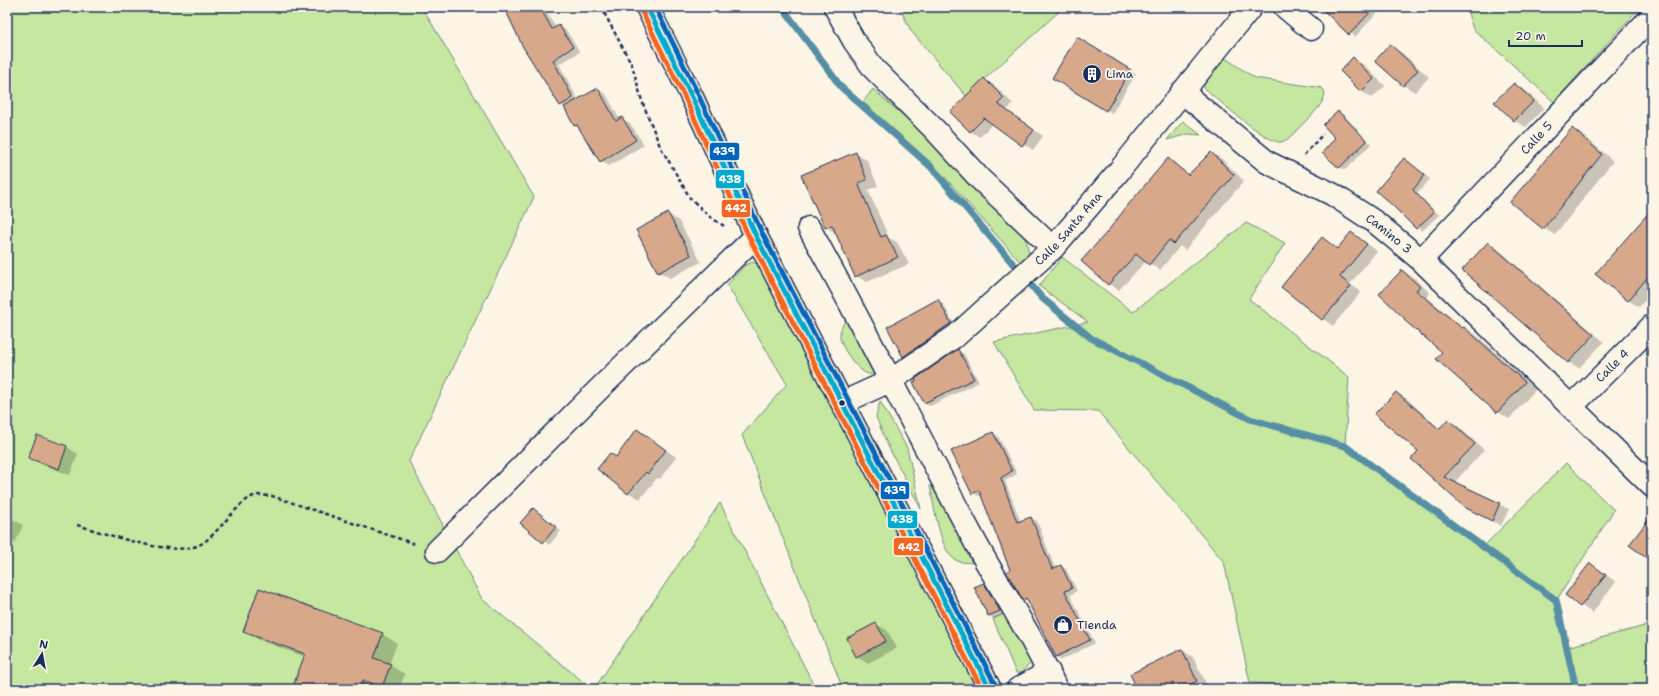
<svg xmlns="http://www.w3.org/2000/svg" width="1659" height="696" viewBox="0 0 1659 696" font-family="'Shantell Sans',sans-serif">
  <rect width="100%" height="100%" fill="#fcf5e5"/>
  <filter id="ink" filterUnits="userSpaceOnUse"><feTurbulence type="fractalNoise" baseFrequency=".025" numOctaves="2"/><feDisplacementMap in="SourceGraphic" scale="8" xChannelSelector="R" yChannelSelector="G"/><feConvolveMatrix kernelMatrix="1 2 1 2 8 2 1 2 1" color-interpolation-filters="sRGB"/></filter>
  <g filter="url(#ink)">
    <g fill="#c5e7a0" stroke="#708b7f">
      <path d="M7,7H422L534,197L409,461L482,599L592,689H7Z"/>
      <path d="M899,7H1064L966,96L911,31Z"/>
      <path d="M1466,7H1640L1554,102L1473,29Z"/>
      <path d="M1225,58L1255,78L1322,88L1325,92C1325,103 1312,115 1305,122C1298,128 1290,140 1281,142C1269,145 1216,98 1204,88V81L1219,59Z"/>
      <path d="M873,89L929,138L1013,223L1026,240L1030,257L1022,264L934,165L863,102Z"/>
      <path d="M1183,121L1201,135L1188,134L1167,140Z"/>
      <path d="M1246,223L1285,243L1249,299L1349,377L1345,446L1483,547L1566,463L1614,510L1556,601L1567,647L1652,624V689H1396L1250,683L1224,562L1098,411L1034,410L994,342L1088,322L1039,286L1062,257L1133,312Z"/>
      <path d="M753,262L764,268L975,684L971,689H843L742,435L787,384L727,285L745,265Z"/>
      <path d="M847,319L875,374C872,374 868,375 866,373C856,369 841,347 840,337C839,330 843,324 847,319Z"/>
      <path d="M880,401L907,448L921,509L887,444L876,417Z"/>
      <path d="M930,485L942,495L972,563C966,562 959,563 954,559C940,550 933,502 930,485Z"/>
      <path d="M720,503L816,689H594Z"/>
      <path d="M1009,611L1035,659L1021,673H1016L993,619Z"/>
    </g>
    <g fill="#0003">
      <path d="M505,7H544L556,28L559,26L566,30L580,52L559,64L578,100L598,90L606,94L620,120L622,119L630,123L644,145L609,166L601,161L581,129L575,126L566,108L561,105Z"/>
      <path d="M1322,7H1383L1355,37Z"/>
      <path d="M1078,38L1136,74L1112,113L1053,77Z"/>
      <path d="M1390,46L1401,52L1429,77L1415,92L1403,85Z"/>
      <path d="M1353,59L1364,65L1385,86L1372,98L1361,91Z"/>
      <path d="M984,79L994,85L1013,104L1007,110L1043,136L1033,150L993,123L980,137L970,131Z"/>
      <path d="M1514,84L1525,90L1544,108L1526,127L1515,121L1496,102Z"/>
      <path d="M1338,112L1344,115L1371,144L1345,170L1339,167L1337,138Z"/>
      <path d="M1572,129L1583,135L1613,161L1555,235L1543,228Z"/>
      <path d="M1211,153L1222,159L1244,181L1185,250L1180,246L1160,270L1146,261L1119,290L1109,284V232L1168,159L1190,175Z"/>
      <path d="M856,154L867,160L878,186L868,190L889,238L897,242L909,264L867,282L856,276L837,234L826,227Z"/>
      <path d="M1404,159L1430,179L1417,194L1439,215L1422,231L1393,204Z"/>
      <path d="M1652,212V293L1639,307L1628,300Z"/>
      <path d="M668,214L679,221L701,262L670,278L659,272Z"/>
      <path d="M1352,233L1377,251L1350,284L1361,292L1333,326L1323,319L1282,287L1322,238L1338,249Z"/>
      <path d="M1488,243L1499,250L1604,342L1579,368L1568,362Z"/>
      <path d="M1403,271L1414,278L1430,293L1427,297L1463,328L1475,334L1536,389L1509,419L1498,412L1443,352Z"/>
      <path d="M938,300L943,304L956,327L909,359L904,356Z"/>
      <path d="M958,351L964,354L979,382L930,406L924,403Z"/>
      <path d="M1396,393L1406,398L1440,429L1448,420L1458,426L1484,450L1454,483L1509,509L1501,526L1474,512L1420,451Z"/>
      <path d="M638,430L676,457L660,479L657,478L640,499L629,493L599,469L616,458Z"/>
      <path d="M993,433L998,436L1017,474L1005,481L1021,522L1031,518L1037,521L1055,568L1061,566L1066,569L1077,591L1070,595L1095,643L1062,660L1057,657L1030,602L1023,599L982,494L978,496L973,493Z"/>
      <path d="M38,436L67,447L78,454L70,475L41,464L30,457Z"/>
      <path d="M533,509L561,531L549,545L522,523Z"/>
      <path d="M7,516L23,525L15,543L7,539Z"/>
      <path d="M1591,564L1616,582L1592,613L1566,595Z"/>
      <path d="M984,584L989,587L1005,614L994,619L989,616L976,588Z"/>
      <path d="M7,603L15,607L7,629Z"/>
      <path d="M876,624L887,630L897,648L868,663L857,656Z"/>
      <path d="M244,631L382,634L397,643L389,665L405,674L399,689H293L305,657L259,640Z"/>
      <path d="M1182,650L1193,657L1208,687L1204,689H1138Z"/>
    </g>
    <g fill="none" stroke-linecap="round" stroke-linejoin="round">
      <path stroke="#568fa5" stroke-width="7" d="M782,7L841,87L931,167L1042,298L1091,338L1250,419L1345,446L1556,600L1576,689"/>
    </g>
    <g fill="#d8a88a" stroke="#1b2f5e">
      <path d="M504,7H540L552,29L559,25L573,47L553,60L573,98L560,106L523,47Z"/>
      <path d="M1320,7H1375L1349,35Z"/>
      <path d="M1077,37L1131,70L1106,111L1052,78Z"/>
      <path d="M1390,44L1418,70L1403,86L1375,61Z"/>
      <path d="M1353,57L1374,79L1361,92L1340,71Z"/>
      <path d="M984,78L1004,98L998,104L1034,130L1022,146L984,118L970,132L950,112Z"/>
      <path d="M1514,83L1534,101L1514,121L1494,102Z"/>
      <path d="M598,88L616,121L622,117L636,140L600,162L577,125L574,126L564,107Z"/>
      <path d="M1338,111L1367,141L1339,168L1322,153L1335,138L1323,125Z"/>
      <path d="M1572,128L1602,154L1543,229L1510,202Z"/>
      <path d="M856,152L867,180L858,183L881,237L886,235L898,257L855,277L832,225L825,228L801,175Z"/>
      <path d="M1211,152L1234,175L1174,244L1169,240L1149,265L1136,254L1108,285L1081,261L1108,231L1128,205L1168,158L1188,175Z"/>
      <path d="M1404,158L1425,175L1413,190L1434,212L1416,229L1392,205L1376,191Z"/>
      <path d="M1652,209V272L1628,301L1595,274Z"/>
      <path d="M668,213L691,255L658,273L636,230Z"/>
      <path d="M1351,232L1367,244L1340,277L1351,286L1322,320L1281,287L1322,237L1337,249Z"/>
      <path d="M1488,242L1594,335L1568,363L1462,270Z"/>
      <path d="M1402,270L1420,287L1416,290L1462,328L1464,327L1525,382L1497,413L1436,359L1442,352L1404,320L1405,319L1379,294Z"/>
      <path d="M938,299L951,323L903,357L887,327Z"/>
      <path d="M958,349L974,379L924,403L913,382L916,381L915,379Z"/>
      <path d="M1396,392L1439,429L1448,419L1475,444L1444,477L1500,503L1492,521L1464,507L1411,459L1418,451L1374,414Z"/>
      <path d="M637,429L666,450L648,474L646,472L628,494L597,469L610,453L616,457Z"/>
      <path d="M993,432L1012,471L1001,478L1017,522L1031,517L1052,569L1061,565L1072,588L1065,591L1090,640L1056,657L1026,598L1023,600L1006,572L1010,570L979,490L972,494L951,451Z"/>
      <path d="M37,435L67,446L59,469L28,458Z"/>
      <path d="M533,508L556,527L543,543L520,523Z"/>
      <path d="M1652,515V562L1629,545Z"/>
      <path d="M1590,563L1606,575L1580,607L1565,595Z"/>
      <path d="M984,583L1000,611L988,616L974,587Z"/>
      <path d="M259,588L383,633L374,658L391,664L382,687L363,680L360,689H292L305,654L243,632Z"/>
      <path d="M876,623L886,641L856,657L847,638Z"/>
      <path d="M1182,649L1197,681L1180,689H1137L1130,674Z"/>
    </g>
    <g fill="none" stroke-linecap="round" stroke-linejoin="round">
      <g stroke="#1b2f5e" stroke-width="25">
        <g id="minor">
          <path d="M835,7L854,41L874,69L935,130L980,179L1053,248"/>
          <path d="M1285,7L1311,29"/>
          <path id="s1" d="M1182,92L1267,162L1332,194L1375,222L1421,260L1652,486"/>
          <path d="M809,228C866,330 918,435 973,538C1000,589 1033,636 1056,689"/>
          <path id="s2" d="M1421,260L1652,16"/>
          <path id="s3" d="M844,402L890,381L957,335L1053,248L1119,171L1251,7"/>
          <path id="s4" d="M1572,406L1652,326"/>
          <path d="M437,551L594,394L756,236"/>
          <path d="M1018,689L1049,672"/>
        </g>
      </g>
      <g stroke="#1b2f5e" stroke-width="25">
        <path id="highway" d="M647,7L691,95L756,236L990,689"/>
      </g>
      <g stroke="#1b2f5e" stroke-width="2.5" stroke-dasharray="4 3" stroke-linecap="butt">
        <path d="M601,7L632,65L642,101L660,146L690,198L710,217L724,226"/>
        <path d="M1304,155L1323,134"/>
        <path d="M77,525C105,533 172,558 199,545C217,537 239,498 257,495C262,495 267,496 272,496L415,544"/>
      </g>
      <use href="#minor" stroke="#fcf5e5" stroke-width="22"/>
      <use href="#highway" stroke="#f9ddab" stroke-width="22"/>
      <g stroke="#fcf5e5" stroke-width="8">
        <path id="bus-1" d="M647,7L691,95L756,236L990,689"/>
      </g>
      <g stroke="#fcf5e5" stroke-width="8">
        <path id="bus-2" d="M641,10L685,98L750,239L982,689"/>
      </g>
      <g stroke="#fcf5e5" stroke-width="8">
        <path id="bus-3" d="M655,7L697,92L762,233L996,686"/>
      </g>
      <use href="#bus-1" stroke="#00a9ce" stroke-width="5"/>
      <use href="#bus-2" stroke="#f26522" stroke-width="5"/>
      <use href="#bus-3" stroke="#0065bd" stroke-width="5"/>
    </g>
  </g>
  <defs>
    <g id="building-disc" transform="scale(1)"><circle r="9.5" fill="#1b2f5e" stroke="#fcf5e5"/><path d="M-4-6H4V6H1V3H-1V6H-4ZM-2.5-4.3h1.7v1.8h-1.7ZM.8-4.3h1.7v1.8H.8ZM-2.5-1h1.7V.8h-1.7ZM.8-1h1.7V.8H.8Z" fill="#fff"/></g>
    <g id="shop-disc" transform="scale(1)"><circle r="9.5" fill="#1b2f5e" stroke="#fcf5e5"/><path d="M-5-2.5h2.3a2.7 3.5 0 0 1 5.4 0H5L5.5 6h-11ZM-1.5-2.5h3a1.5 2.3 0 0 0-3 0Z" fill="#fff"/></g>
  </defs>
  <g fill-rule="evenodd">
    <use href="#building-disc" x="1092" y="74"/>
    <use href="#shop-disc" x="1063" y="625"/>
  </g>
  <circle fill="#1b2f5e" stroke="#fcf5e5" stroke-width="1.5" cx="842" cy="403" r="3.5"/>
  <g text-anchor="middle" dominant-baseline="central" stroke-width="4" stroke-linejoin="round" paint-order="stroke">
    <g font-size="12" fill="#1b2f5e" stroke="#fcf5e5" text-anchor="start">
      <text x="1106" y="74">Lima</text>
      <text x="1077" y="625">Tienda</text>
    </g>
    <g font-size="12" fill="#1b2f5e" stroke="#fcf5e5">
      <text stroke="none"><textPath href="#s2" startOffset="168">Calle 5</textPath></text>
      <text stroke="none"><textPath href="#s3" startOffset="286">Calle Santa Ana</textPath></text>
      <text stroke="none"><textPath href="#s1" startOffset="252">Camino 3</textPath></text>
      <text stroke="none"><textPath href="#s4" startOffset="57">Calle 4</textPath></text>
    </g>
  </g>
  <g stroke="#fcf5e5" stroke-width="1.5">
    <rect x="709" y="142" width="31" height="19" rx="4" fill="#0065bd"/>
    <rect x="715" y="169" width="30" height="20" rx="4" fill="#00a9ce"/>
    <rect x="721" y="199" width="30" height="19" rx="4" fill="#f26522"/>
    <rect x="880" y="481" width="30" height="19" rx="4" fill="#0065bd"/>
    <rect x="887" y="510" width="31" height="19" rx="4" fill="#00a9ce"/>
    <rect x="893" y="537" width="31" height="19" rx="4" fill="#f26522"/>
  </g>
  <g font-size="11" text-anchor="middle" font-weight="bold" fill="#fff">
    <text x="724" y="155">439</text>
    <text x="730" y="183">438</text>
    <text x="736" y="212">442</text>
    <text x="895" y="494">439</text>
    <text x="902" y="523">438</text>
    <text x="909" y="551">442</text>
  </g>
  <rect width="1659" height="696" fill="none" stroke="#fcf5e5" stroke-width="24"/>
  <rect x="12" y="12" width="1635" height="672" fill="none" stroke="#1b2f5e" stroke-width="1.5" filter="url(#ink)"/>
  <g transform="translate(42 654) rotate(11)" stroke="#fcf5e5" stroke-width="3" paint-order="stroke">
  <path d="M0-3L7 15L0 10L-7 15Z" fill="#1b2f5e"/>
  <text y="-6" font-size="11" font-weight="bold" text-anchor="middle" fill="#1b2f5e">N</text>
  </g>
  <path d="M1509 40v6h73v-6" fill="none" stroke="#1b2f5e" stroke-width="2"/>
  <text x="1515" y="40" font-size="12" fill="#1b2f5e" stroke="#fcf5e5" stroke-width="3" paint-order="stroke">20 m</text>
</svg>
